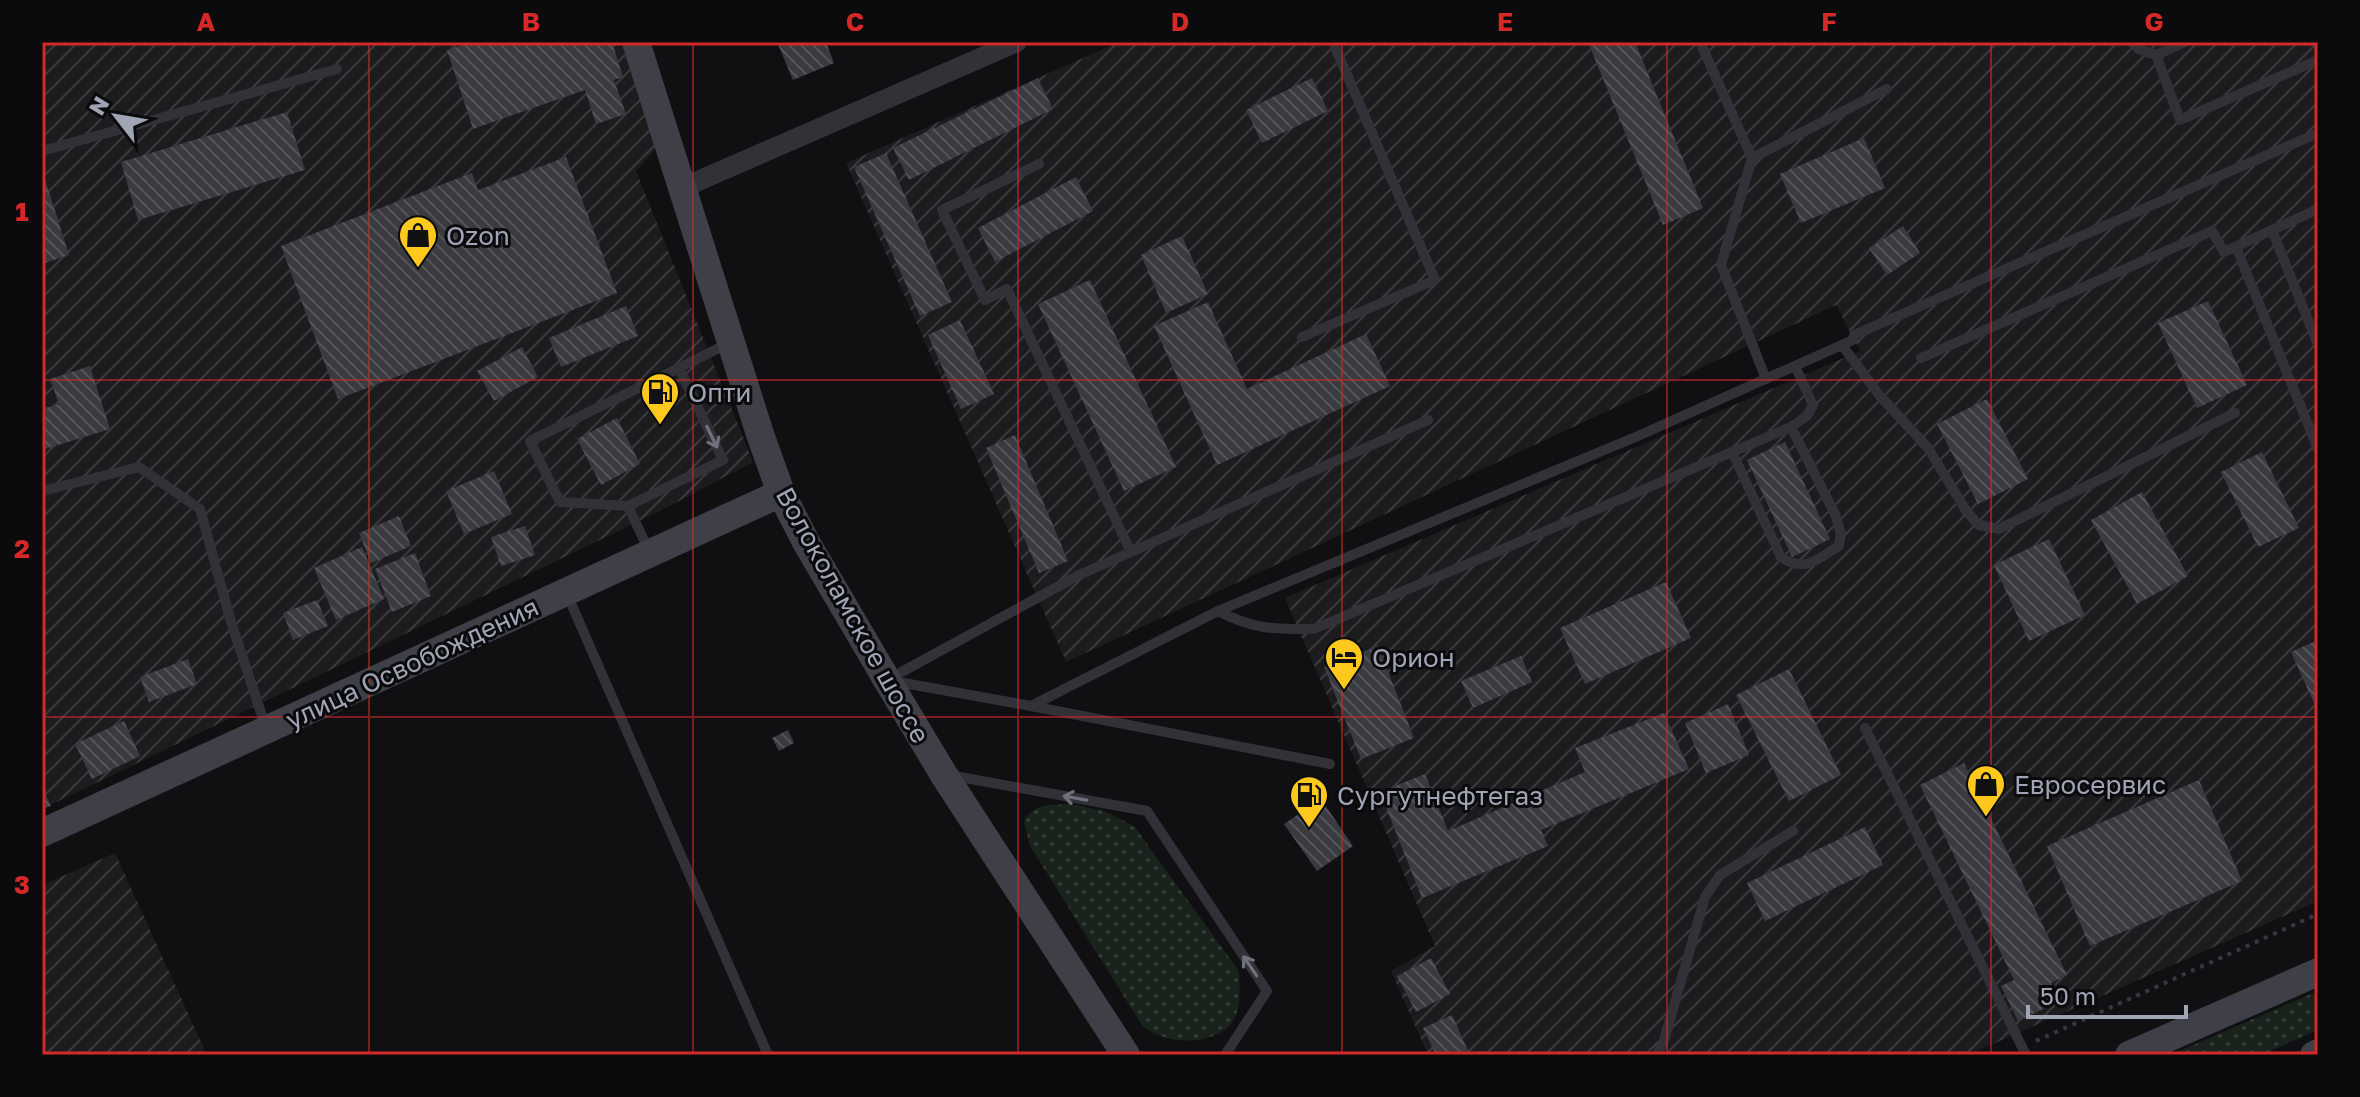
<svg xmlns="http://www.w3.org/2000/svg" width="2360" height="1097" viewBox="0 0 2360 1097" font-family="'Golos Text',sans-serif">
  <defs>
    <pattern id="industrial-furrows" width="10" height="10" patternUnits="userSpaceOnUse" patternTransform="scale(2)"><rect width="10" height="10" fill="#1c1c1f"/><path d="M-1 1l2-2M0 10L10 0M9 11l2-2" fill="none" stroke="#3a3a3d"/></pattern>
    <pattern id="grass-dots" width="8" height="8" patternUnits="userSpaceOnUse" patternTransform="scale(2)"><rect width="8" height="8" fill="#1a221c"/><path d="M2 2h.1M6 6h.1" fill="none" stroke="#383f3b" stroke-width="1.8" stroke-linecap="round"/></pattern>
    <pattern id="building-back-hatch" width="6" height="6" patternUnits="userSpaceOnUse" patternTransform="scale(2)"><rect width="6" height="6" fill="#3a3a40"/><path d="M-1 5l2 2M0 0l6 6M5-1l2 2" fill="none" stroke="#535459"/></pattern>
  </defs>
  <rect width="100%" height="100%" fill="#101012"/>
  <g fill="url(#industrial-furrows)">
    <path d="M42,42H630L660,144L636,171L753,462L660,511L42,809Z"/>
    <path d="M1119,42H2318V901L1968,1055H1428L1391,971L1435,946L1285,598L1860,351L1836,305L1066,662L846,163Z"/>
    <path d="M115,853L207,1055H42V885Z"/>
  </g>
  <g fill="url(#grass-dots)">
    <path d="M1070,804L1104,811L1134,826L1238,970C1243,1007 1239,1034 1197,1040C1176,1042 1161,1038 1143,1027L1030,846L1024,821C1034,803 1052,805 1070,804Z"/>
    <path d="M2318,991V1030L2261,1055H2170Z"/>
  </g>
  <g fill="url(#building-back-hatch)">
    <path d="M471,42H612L623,77L614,80L626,114L596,124L585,90L473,129L447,50Z"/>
    <path d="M777,42H826L834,63L793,80Z"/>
    <path d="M1588,42H1635L1703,208L1663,225Z"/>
    <path d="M1038,78L1053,109L909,180L893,148Z"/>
    <path d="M1312,78L1328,111L1262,143L1246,110Z"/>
    <path d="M287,112L305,170L138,220L121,162Z"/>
    <path d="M1864,138L1885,188L1801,223L1780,174Z"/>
    <path d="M886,153L952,302L920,316L854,167Z"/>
    <path d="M566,157L617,293L338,399L281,246L472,173L478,190Z"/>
    <path d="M1076,177L1093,211L995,262L978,228Z"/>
    <path d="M45,179L69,255L42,264V180Z"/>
    <path d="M1903,226L1920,253L1887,275L1869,248Z"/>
    <path d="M1182,236L1208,294L1166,313L1141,255Z"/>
    <path d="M1090,280L1176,467L1124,491L1038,304Z"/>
    <path d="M2208,301L2247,385L2197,408L2158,323Z"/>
    <path d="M1208,302L1247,389L1366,334L1390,386L1217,465L1154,326Z"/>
    <path d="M626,306L638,336L561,367L549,338Z"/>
    <path d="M960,320L994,394L961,409L928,335Z"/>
    <path d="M522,347L538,377L494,401L477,371Z"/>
    <path d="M90,366L110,429L42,450V409L59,404L50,379Z"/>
    <path d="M1987,399L2028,479L1978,504L1937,424Z"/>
    <path d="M617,418L640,464L601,485L577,439Z"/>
    <path d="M1015,435L1068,561L1039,573L986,448Z"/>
    <path d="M1785,442L1830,539L1792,557L1747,460Z"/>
    <path d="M2262,452L2299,528L2258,547L2221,472Z"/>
    <path d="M494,471L512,514L464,534L446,491Z"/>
    <path d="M2142,492L2188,576L2137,604L2091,520Z"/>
    <path d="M399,516L411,546L371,563L359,533Z"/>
    <path d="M525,526L535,555L501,566L491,537Z"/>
    <path d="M2049,539L2085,615L2029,641L1994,565Z"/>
    <path d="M362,547L384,599L336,620L314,568Z"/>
    <path d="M415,553L431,596L392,612L375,569Z"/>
    <path d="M1666,582L1691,638L1585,684L1560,628Z"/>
    <path d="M317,600L328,626L293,640L283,613Z"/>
    <path d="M2318,640V712L2291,652Z"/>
    <path d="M1378,646L1414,738L1361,759L1324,667Z"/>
    <path d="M1521,656L1532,682L1473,708L1461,681Z"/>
    <path d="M188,659L197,684L149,702L140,677Z"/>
    <path d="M1789,669L1841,775L1789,801L1736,695Z"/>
    <path d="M1728,704L1749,755L1706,773L1685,723Z"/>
    <path d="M1664,713L1689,769L1541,830L1548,846L1422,898L1380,792L1425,774L1448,831L1585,772L1575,748Z"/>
    <path d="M124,721L140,756L92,779L75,744Z"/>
    <path d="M788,730L794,743L779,751L772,738Z"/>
    <path d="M1964,763L2067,975L2051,983L2060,1001L2018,1021L2001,986L2014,980L1920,785Z"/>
    <path d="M2199,780L2242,881L2090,946L2047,846Z"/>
    <path d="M42,787L51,806L42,809Z"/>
    <path d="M1321,799L1353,846L1317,871L1284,824Z"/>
    <path d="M1865,827L1883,865L1765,921L1747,883Z"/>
    <path d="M1431,958L1450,994L1416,1012L1397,976Z"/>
    <path d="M1452,1015L1470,1055H1436L1423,1028Z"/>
  </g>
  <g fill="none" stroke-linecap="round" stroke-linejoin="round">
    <path stroke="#37383e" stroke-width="4" stroke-dasharray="4 6" stroke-linecap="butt" d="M2036,1041L2318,914"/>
    <g stroke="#313137" stroke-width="10">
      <path d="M1700,42L1752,158"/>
      <path d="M2132,42L2138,49L2156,55"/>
      <path d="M2185,42L2156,55L2180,120L2318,60"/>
      <path d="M42,151L337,69"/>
      <path d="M1039,164L942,210L985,300L1007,289L1131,552"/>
      <path d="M2272,230L2318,345"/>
      <path d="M2236,247L2318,449"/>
      <path d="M1302,337L1435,280L1333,42"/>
      <path d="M1842,345L1880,396L1928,448L1967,512L1979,525L1999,529L2235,413"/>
      <path d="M1921,358L2212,231L2224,252L2318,209"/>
      <path d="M1766,379L1721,265L1752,158L1887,89"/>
      <path d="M1428,420L1079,575L887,680L1031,706L1218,611L1638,436L1853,340L1854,335L2318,133"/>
      <path d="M1732,452L1781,557C1806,573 1816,560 1839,546L1841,534L1835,514L1791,427"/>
      <path d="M42,491L139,467L200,509L231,622L266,728"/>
      <path d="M628,506L560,502L530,441L679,368"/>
      <path d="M650,553L628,506L723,460L679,368L729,343"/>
      <path d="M567,594L768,1055"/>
      <path d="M1218,611C1255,630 1273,629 1314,629L1791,427L1807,416L1813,405L1795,366"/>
      <path d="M1031,706L1330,764"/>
      <path d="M1865,728L2026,1055"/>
      <path d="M949,775L1147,811L1267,991L1225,1055"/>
      <path d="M1656,1055L1663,1044L1705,897L1720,875L1793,831"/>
    </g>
    <path stroke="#313137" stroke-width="20" d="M682,188L1017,42"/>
    <g stroke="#3f4047" stroke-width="28">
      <path d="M636,42L760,434L781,493L806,542L887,680L944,775L1126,1055"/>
      <path d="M42,833L781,493"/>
      <path d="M2129,1055L2318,972"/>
      <path d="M2314,1055L2318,1053"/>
    </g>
  </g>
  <defs><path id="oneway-shaft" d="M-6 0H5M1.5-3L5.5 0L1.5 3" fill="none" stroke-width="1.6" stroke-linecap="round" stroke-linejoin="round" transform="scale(2)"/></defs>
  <g stroke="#6e707c">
    <use href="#oneway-shaft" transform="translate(712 437) rotate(64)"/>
    <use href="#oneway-shaft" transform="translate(1075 798) rotate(-170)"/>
    <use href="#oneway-shaft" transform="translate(1250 966) rotate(-124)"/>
  </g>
  <path fill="none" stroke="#d62828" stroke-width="2" stroke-opacity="0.55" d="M369,42V1055M693,42V1055M1018,42V1055M1342,42V1055M1667,42V1055M1991,42V1055M42,380H2318M42,717H2318"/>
  <defs>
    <g id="shop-pin" transform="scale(2)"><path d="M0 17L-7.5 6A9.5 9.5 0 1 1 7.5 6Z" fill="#fec81c" stroke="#0b0b0d"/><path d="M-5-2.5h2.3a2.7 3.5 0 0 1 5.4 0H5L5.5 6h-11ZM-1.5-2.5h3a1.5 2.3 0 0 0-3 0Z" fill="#111"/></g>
    <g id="fuel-pin" transform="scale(2)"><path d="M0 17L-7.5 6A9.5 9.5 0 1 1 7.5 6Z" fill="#fec81c" stroke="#0b0b0d"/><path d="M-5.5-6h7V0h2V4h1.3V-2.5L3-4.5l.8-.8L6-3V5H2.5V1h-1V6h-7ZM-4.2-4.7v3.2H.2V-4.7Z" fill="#111"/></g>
    <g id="hotel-pin" transform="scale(2)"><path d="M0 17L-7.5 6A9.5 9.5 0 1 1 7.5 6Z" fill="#fec81c" stroke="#0b0b0d"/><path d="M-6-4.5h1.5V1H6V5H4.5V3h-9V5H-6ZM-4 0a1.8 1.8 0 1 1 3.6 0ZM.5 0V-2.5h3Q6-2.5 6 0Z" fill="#111"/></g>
  </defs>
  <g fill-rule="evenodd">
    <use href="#shop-pin" x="418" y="235"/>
    <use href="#fuel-pin" x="660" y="392"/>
    <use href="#hotel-pin" x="1344" y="657"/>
    <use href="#shop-pin" x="1986" y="784"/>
    <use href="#fuel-pin" x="1309" y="795"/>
  </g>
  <g text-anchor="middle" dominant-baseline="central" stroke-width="6" stroke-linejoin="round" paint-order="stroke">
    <g font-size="26" fill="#a0a4b4" stroke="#0b0b0d" text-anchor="start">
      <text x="446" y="235">Ozon</text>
      <text x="688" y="392">Опти</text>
      <text x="1372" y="657">Орион</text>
      <text x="2014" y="784">Евросервис</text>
      <text x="1337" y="795">Сургутнефтегаз</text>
    </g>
    <g font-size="26" fill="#a0a4b4" stroke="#0b0b0d">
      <text transform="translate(853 615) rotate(61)">Волоколамское шоссе</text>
      <text transform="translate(412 663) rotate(-25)">улица Освобождения</text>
    </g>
  </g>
  <rect width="2360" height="1097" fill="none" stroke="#0b0b0d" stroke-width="88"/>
  <g transform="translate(116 116) rotate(301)" stroke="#0b0b0d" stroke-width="6" paint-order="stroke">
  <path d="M0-6L14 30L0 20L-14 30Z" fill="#a0a4b4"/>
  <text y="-12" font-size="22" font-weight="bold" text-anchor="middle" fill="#a0a4b4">N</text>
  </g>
  <path d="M2028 1005v12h158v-12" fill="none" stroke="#a0a4b4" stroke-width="4"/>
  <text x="2040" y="1005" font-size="24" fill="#a0a4b4" stroke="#0b0b0d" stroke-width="6" paint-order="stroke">50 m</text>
  <rect x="44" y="44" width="2272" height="1009" fill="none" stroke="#d62828" stroke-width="3"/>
  <g font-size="26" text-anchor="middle" font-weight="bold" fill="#d62828">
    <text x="206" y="31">A</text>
    <text x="531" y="31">B</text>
    <text x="855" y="31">C</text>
    <text x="1180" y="31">D</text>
    <text x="1505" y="31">E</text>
    <text x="1829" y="31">F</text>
    <text x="2154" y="31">G</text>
    <text x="22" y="221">1</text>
    <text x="22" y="558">2</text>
    <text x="22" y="894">3</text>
  </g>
</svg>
